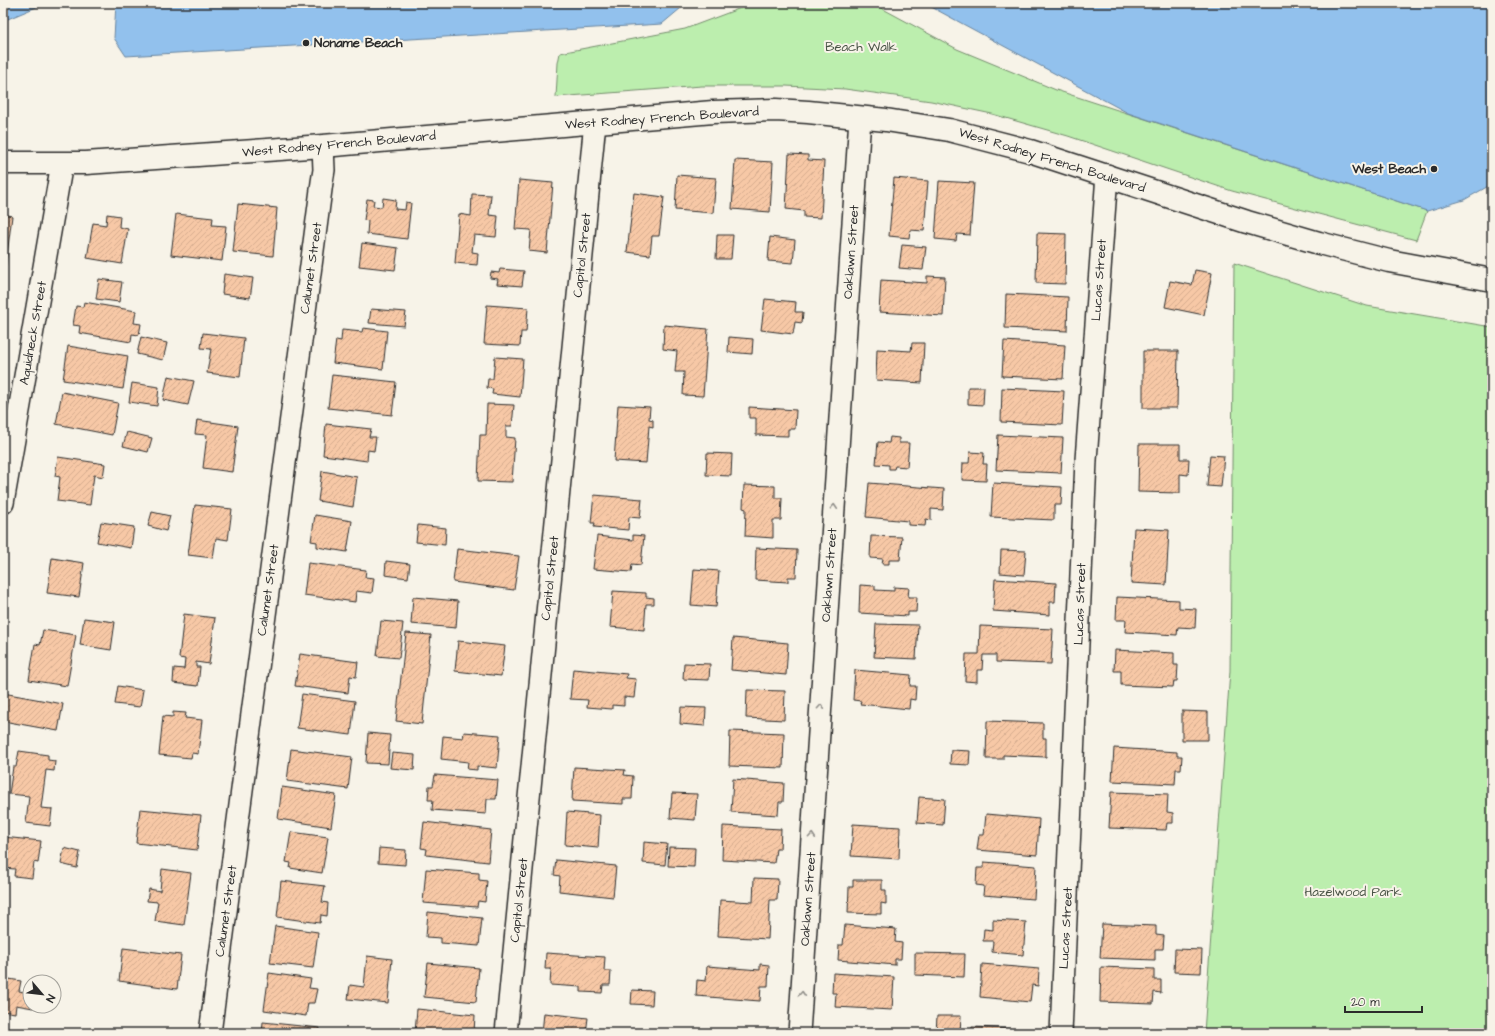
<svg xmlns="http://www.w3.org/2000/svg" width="1495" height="1036" viewBox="0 0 1495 1036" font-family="'Architects Daughter',sans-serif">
  <defs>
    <pattern id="building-hatch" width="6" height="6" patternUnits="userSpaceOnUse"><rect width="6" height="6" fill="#f7c8a6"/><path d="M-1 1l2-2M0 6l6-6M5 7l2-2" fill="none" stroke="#d4ac8f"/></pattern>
  </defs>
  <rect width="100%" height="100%" fill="#f7f3e8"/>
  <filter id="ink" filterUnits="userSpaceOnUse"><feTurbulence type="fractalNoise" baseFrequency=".025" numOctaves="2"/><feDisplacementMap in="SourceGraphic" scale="8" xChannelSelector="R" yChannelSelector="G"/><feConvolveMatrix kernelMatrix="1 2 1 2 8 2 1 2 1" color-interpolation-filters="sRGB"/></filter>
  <g filter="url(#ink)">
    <g fill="#bceeae" stroke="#748c6c">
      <path d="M754,3H872L957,49L1056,90L1427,211L1416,240L1232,191L1068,136L992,114L931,101L845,89L786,86H702L556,97L558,63L560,53L685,29Z"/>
      <path d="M1234,263L1367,306L1492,327V1033H1204L1230,671Z"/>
    </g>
    <g fill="#92c1ed" stroke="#69859f">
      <path d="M3,3H46L3,21Z"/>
      <path d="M116,3H687L662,24L126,56L114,38Z"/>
      <path d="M924,3H1492V184L1464,200L1427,211L1128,113Z"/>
    </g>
    <g fill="url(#building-hatch)" stroke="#2b2b2b">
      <path d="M789,154L808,155V160L824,161L821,218L804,217V211L786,209Z"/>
      <path d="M735,160L773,162L770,212L732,209Z"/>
      <path d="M677,175L716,178L713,213L675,210Z"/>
      <path d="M894,178L928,181L924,231L910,230L909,238L889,236Z"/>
      <path d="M519,180L553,183L547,253L529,251L531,230L515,229Z"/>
      <path d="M939,181L974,183L970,235L957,234L956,241L935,239Z"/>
      <path d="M634,193L664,197L659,236H652L650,255L627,252Z"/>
      <path d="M472,194L491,195L489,215L498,216L496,237L474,235L472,252L478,253L477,265L455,263L459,214L471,216Z"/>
      <path d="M383,198L396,200L395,209L405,210L406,202L411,203L407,239L367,234L368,221L364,220L367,199L374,200L373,206L382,207Z"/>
      <path d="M238,204L277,208L273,256L233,252Z"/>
      <path d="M3,214L12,216L4,278H3Z"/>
      <path d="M107,214L120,216L119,227L128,229L122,264L87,258L93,223L106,225Z"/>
      <path d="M176,214L213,218L212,225L226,226L222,261L171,255Z"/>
      <path d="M1037,233L1066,234L1065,284L1036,283Z"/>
      <path d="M717,235H733L731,259H716Z"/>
      <path d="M770,237L795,240L793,263L768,261Z"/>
      <path d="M362,243L398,248L395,270L359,266Z"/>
      <path d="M902,245L926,247L923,270L899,268Z"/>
      <path d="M500,269L524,271L522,286L497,284L498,279L490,278L491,272L499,273Z"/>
      <path d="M1195,270L1212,273L1204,315L1165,307L1170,281L1192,285Z"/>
      <path d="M224,274L253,278L250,298L222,294Z"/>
      <path d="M927,276L945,277L943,316L879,312L881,280L927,283Z"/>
      <path d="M99,279L122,282L119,302L96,299Z"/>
      <path d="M1006,294L1068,297L1067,331L1005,328Z"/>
      <path d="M765,299L796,302L795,312H803L802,323L795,322L793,334L761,330Z"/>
      <path d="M84,302L136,311L134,323L141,324L139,335L132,334L131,342L79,333L80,326L73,325L76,306L83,307Z"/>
      <path d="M487,305L528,308L526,332H521L520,346L484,344Z"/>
      <path d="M371,309L406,312L404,326L369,323Z"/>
      <path d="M664,325L708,329L703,396L683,395L684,372H675L677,351L663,349Z"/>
      <path d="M363,328L387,331L383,369L333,363L336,340L341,341L342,330L362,332Z"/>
      <path d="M203,333L244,338L240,377L207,373L211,349L201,348Z"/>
      <path d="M141,337L167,343L163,360L137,354Z"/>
      <path d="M729,337L753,339L752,354L728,352Z"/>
      <path d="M1004,341L1065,345L1063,379L1002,376Z"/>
      <path d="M912,343H924L922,383L876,380L877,349L911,351Z"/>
      <path d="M68,346L128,356L123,389L63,380Z"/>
      <path d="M1143,351H1178L1177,408H1143Z"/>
      <path d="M495,357L523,359L520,397L492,394L493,389L487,388L488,379H493Z"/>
      <path d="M332,375L396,382L392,415L328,408Z"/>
      <path d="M168,376L194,381L188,405L163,400Z"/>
      <path d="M132,383L159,387L157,406L129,402Z"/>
      <path d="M968,387H984L983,405L968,404Z"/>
      <path d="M1002,388L1064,391L1062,425L1001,422Z"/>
      <path d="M62,392L118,403L112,435L56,424Z"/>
      <path d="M487,404L514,405L512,426H506V437L515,438L512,482L478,481L480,435H486Z"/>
      <path d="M618,405L650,407L649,419L653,420V427L649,426L646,463L614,461Z"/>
      <path d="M749,407L796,410L795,429H788V436L756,435V418H749Z"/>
      <path d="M197,420L238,426L232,472L203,468L207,435L195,434Z"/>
      <path d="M326,424L371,429L369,437H376L374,451L368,450L367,461L323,455Z"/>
      <path d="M127,432L152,438L148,452L123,446Z"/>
      <path d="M998,435L1063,438L1061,473L996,470Z"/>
      <path d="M890,437L899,438V443H909L907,467L895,466L894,469H889V465L876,464L878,442L889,443Z"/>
      <path d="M1139,444H1180V459H1189L1188,475L1180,474V493L1138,492Z"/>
      <path d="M970,452L984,453L983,464H987L986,481L962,480L963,463H969Z"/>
      <path d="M707,453L732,454L731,476L706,475Z"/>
      <path d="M1210,455L1224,456L1221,487L1207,486Z"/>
      <path d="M58,457L105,464L103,477L94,475L90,505L57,501L60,477L55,476Z"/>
      <path d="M322,471L357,477L353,507L318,501Z"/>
      <path d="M869,483L944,489L943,510L931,509V520L926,519L925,526L908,525V521L866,517Z"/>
      <path d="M993,483L1062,487L1061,505H1054V520L991,517Z"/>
      <path d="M744,485L775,486V498H782L781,520H773V538L745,536L746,509L743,508Z"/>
      <path d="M594,495L642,499L640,518L629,517L628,530L594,527L595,523H591Z"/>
      <path d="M195,505L232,509L228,540L216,538L213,558L188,555Z"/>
      <path d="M152,512L170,516L166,531L148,526Z"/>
      <path d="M315,515L352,521L347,552L317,547V542L311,541Z"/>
      <path d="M101,522L134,527L131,548L97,542Z"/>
      <path d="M418,525L446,528L445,545L416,542Z"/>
      <path d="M1134,528L1169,530L1166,585L1131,583Z"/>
      <path d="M633,535L644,536L641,565L632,564L631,572L593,569L597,536L633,540Z"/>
      <path d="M871,536L902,537L900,560H889V564H882L883,559L870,558Z"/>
      <path d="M756,548L797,550L796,577H788V582L755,580Z"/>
      <path d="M457,549L519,556L514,590L453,582Z"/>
      <path d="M1001,550L1026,551L1024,575L1000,573Z"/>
      <path d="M52,558L84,563L79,597L47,593Z"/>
      <path d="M386,561L410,564L408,578L385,575Z"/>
      <path d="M308,563L366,570L365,577L374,578L372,593L356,591L355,602L304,595Z"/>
      <path d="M694,569L719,571L716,607L691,605Z"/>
      <path d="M995,579L1056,583L1055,602H1050V615L993,611Z"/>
      <path d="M860,585L875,586V590L894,591V587L909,588L908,597H917L916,612H908V616L859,613Z"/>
      <path d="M613,591L646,593V597L654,598V604H646L644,630L610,627Z"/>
      <path d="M413,597L458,601L456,628L411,624Z"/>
      <path d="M1117,597L1179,600V608L1196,609L1195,628L1178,627L1177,635L1125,632L1126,620H1116Z"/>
      <path d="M184,614L215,618L209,664L196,662V667H200L198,686L173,683L174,668L184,669L185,659L179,658Z"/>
      <path d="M84,618L115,622L111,650L80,645Z"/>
      <path d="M381,621L403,623L399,658L377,656Z"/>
      <path d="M876,624L918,625L916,659L874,657Z"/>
      <path d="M980,626L1053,629L1051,664L996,662V655H983L982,670H977V682L965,681L966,654H979Z"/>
      <path d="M43,630L76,635L67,686L29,680L35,644L40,645Z"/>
      <path d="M406,633L431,635L422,724L396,721Z"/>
      <path d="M733,638L788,643L786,675L731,670Z"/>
      <path d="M458,641L505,646L501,676L455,671Z"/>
      <path d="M1115,650L1174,653V665H1178L1177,681H1174L1173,687L1121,685V671H1114Z"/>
      <path d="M300,654L358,662L356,677L350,676L348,693L295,686Z"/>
      <path d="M684,663L710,664L709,680L683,679Z"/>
      <path d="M573,669L627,674L626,678L636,679L634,698L624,697V706L612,705V709L587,707L588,700L570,699Z"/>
      <path d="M855,670L911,675L910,686H916L915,700L910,699L909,709L860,704L861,701L853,700Z"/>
      <path d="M118,686L143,690L140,707L115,704Z"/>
      <path d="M747,690L785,691L784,720L746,718Z"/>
      <path d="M3,693L63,704L58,731L3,721Z"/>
      <path d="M302,694L355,701L351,735L297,728Z"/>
      <path d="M681,707L706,708L705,726L680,724Z"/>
      <path d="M1182,711L1208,712V740H1182Z"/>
      <path d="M173,712L186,713L185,718L202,720L198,754L192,753L191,758L159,755L163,716L173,717Z"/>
      <path d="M987,721L1043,723V738H1046V757L1003,755V759H986Z"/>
      <path d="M730,731L784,733L783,768L729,766Z"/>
      <path d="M464,732L500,735L497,768L477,766V770L467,769L468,762L441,759L443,736L463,738Z"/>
      <path d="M368,733L390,735L388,764L366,763Z"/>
      <path d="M1114,748L1177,752V756H1182L1181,769H1176L1175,784L1112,781Z"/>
      <path d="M291,749L352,757L348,789L287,781Z"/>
      <path d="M951,750L970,751L969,765L950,764Z"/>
      <path d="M19,751L48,755V760L55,761L54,771L46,770L41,808L52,809L50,826L26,823L29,796L9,794L13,767H16Z"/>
      <path d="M392,753L415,755L414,770L390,768Z"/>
      <path d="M574,767L625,770L624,775L633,776L632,799H623V804L572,801Z"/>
      <path d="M435,775L498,780L496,799H487L486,814L432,810L433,800H428L429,786H433Z"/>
      <path d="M733,779L784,783L783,802H779L778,815L731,812Z"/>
      <path d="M282,787L336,795L331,827L278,819Z"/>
      <path d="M1111,792L1168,794L1167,812L1173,813V823H1167L1166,830L1109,828Z"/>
      <path d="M672,793L697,794L695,820L670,818Z"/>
      <path d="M919,797L945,799L943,825L917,823Z"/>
      <path d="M140,809L201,815L197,850L136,843Z"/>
      <path d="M567,812L600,815L598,848L565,845Z"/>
      <path d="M986,814L1039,819L1037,855L977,850L979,835H984Z"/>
      <path d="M424,822L491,830L488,862L426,855L427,849L421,848Z"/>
      <path d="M853,824L900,827L899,859L851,856Z"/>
      <path d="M723,826L781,829L780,849H776L774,863L722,860Z"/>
      <path d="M291,832L328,837L322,873L290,868L291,863L286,862Z"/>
      <path d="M3,837L41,841L38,863L34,862L32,878L14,876L15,869L3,868Z"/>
      <path d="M644,842L667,844L665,865L643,863Z"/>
      <path d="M669,847L695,848L694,867L668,866Z"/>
      <path d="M64,848L80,852L77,868L61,864Z"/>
      <path d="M379,848L406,850L405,865L378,863Z"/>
      <path d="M556,860L616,866L613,897L559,891L560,876L554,875Z"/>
      <path d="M984,862L1036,866L1034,899L983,895L984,886L976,885L977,868H984Z"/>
      <path d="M162,869L191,873L184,925L155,921L158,902L147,901L149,889L160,891Z"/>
      <path d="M426,869L479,873V880L487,881L485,902L478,901L477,907L423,903Z"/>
      <path d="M754,878L778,879L777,900H770L768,939L718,936L720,900L753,902Z"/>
      <path d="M853,880H882V890H886V904L881,903V914L848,913L849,887H853Z"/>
      <path d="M281,881L325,886L322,902L328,903L327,916L321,915L320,923L277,917Z"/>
      <path d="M428,912L482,918L479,946L441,943V938L426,937Z"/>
      <path d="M993,920L1026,922L1023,955L992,952L993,941H983L984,929L993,930Z"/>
      <path d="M1102,924L1156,926V935L1164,936L1163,949H1155V960L1100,958Z"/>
      <path d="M845,925L896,929L895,942L902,943L901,959H895V965L838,960L839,945H843Z"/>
      <path d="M275,926L318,932L313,968L270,963Z"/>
      <path d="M123,948L181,955L177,989L119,981Z"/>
      <path d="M1175,949L1202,950L1201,973L1174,972Z"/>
      <path d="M546,953L605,957L604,971H611L610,985H603L602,993L581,992V987L550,985L551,969H545Z"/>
      <path d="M915,953L965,954L964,977L915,975Z"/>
      <path d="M367,956L392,959L388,1003L348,999L350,985L364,987Z"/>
      <path d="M428,963L479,968L476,1002L424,997Z"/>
      <path d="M760,964L769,965L768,986H761L760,1001L696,996L697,980L706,981L707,966L760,970Z"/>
      <path d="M982,964L1039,969L1038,986L1032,985L1030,1002L980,997Z"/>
      <path d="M1101,967L1154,969V980H1161V993L1154,992L1153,1004L1100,1002Z"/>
      <path d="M269,973L311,979L309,988L317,989L314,1003H308L306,1016L264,1010Z"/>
      <path d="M833,973L894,977L892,1010L835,1007L836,993H832Z"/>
      <path d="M3,978L21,981L19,991L30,993V1006H33V1008L16,1005L15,1013L3,1011Z"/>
      <path d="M632,990L653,991L652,1005L631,1004Z"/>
      <path d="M417,1009L475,1015L474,1033H415Z"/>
      <path d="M544,1013L588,1018L586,1033H542Z"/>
      <path d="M937,1016H961L960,1033H936Z"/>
      <path d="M263,1022L320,1028L319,1033H262Z"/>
      <path d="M972,1027L1033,1030V1033H971Z"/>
    </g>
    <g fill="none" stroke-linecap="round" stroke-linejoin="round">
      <g stroke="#2b2b2b" stroke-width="24">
        <g id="street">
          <path d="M3,503L62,163"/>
          <path d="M210,1033L322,182L324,170L323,146"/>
          <path d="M506,1033L595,122"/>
          <path d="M799,1033L860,118"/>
          <path d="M1061,1033L1086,460L1107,175"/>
        </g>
      </g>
      <g stroke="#2b2b2b" stroke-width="25">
        <path id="secondary" d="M3,163H86L323,146L713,112L776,110L808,112L886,120L949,130L1030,151L1247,222L1319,243L1389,261L1492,280"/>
      </g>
      <use href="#street" stroke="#f7f3e8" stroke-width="21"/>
      <use href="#secondary" stroke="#f7f3e8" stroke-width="22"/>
    </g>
    <defs><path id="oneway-chevron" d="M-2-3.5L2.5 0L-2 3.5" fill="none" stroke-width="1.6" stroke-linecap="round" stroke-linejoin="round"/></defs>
    <g stroke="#918f8a">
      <use href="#oneway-chevron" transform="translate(834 507) rotate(-86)"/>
      <use href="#oneway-chevron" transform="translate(821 707) rotate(-86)"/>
      <use href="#oneway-chevron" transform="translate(812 836) rotate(-86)"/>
      <use href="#oneway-chevron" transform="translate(802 994) rotate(-86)"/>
    </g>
  </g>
  <g fill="#2b2b2b" stroke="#f7f3e8" stroke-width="1.5">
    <circle cx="306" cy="43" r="4"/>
    <circle cx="1434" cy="169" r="4"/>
  </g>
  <g text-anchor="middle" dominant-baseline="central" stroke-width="4" stroke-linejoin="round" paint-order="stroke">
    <g font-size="13" font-weight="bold" fill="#2b2b2b" stroke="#f7f3e8" text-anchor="start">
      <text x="314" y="43">Noname Beach</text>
      <text x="1426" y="169" text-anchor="end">West Beach</text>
    </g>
    <g font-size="13" fill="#485245" stroke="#f7f3e8">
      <text x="861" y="47">Beach Walk</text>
      <text x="1353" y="892">Hazelwood Park</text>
    </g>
    <g font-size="13" fill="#2b2b2b" stroke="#f7f3e8">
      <text transform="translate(662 118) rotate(-4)">West Rodney French Boulevard</text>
      <text transform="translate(339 144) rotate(-5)">West Rodney French Boulevard</text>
      <text transform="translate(1052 160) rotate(17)">West Rodney French Boulevard</text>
      <text transform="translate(851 252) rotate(-86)">Oaklawn Street</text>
      <text transform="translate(582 255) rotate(-84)">Capitol Street</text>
      <text transform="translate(311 268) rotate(-82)">Calumet Street</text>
      <text transform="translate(1099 280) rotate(-86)">Lucas Street</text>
      <text transform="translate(33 333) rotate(-80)">Aquidneck Street</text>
      <text transform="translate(829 575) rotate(-86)">Oaklawn Street</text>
      <text transform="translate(550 578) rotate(-84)">Capitol Street</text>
      <text transform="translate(268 590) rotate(-82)">Calumet Street</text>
      <text transform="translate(1080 604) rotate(-88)">Lucas Street</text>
      <text transform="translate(808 899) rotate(-86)">Oaklawn Street</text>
      <text transform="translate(519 900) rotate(-84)">Capitol Street</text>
      <text transform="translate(226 911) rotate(-82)">Calumet Street</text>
      <text transform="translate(1066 928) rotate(-87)">Lucas Street</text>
    </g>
  </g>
  <rect width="1495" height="1036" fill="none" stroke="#f7f3e8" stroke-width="16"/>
  <rect x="8" y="8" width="1479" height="1020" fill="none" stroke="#2b2b2b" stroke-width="1.5" filter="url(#ink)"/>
  <g transform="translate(42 994) rotate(118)"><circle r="19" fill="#f7f3e8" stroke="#a5a39c"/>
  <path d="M0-3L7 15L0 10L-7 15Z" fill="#2b2b2b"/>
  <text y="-6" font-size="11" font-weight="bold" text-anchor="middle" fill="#2b2b2b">N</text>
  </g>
  <path d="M1345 1006v6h77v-6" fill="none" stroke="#2b2b2b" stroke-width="2"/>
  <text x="1351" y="1006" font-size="12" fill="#2b2b2b" stroke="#f7f3e8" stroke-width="3" paint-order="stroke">20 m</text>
</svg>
